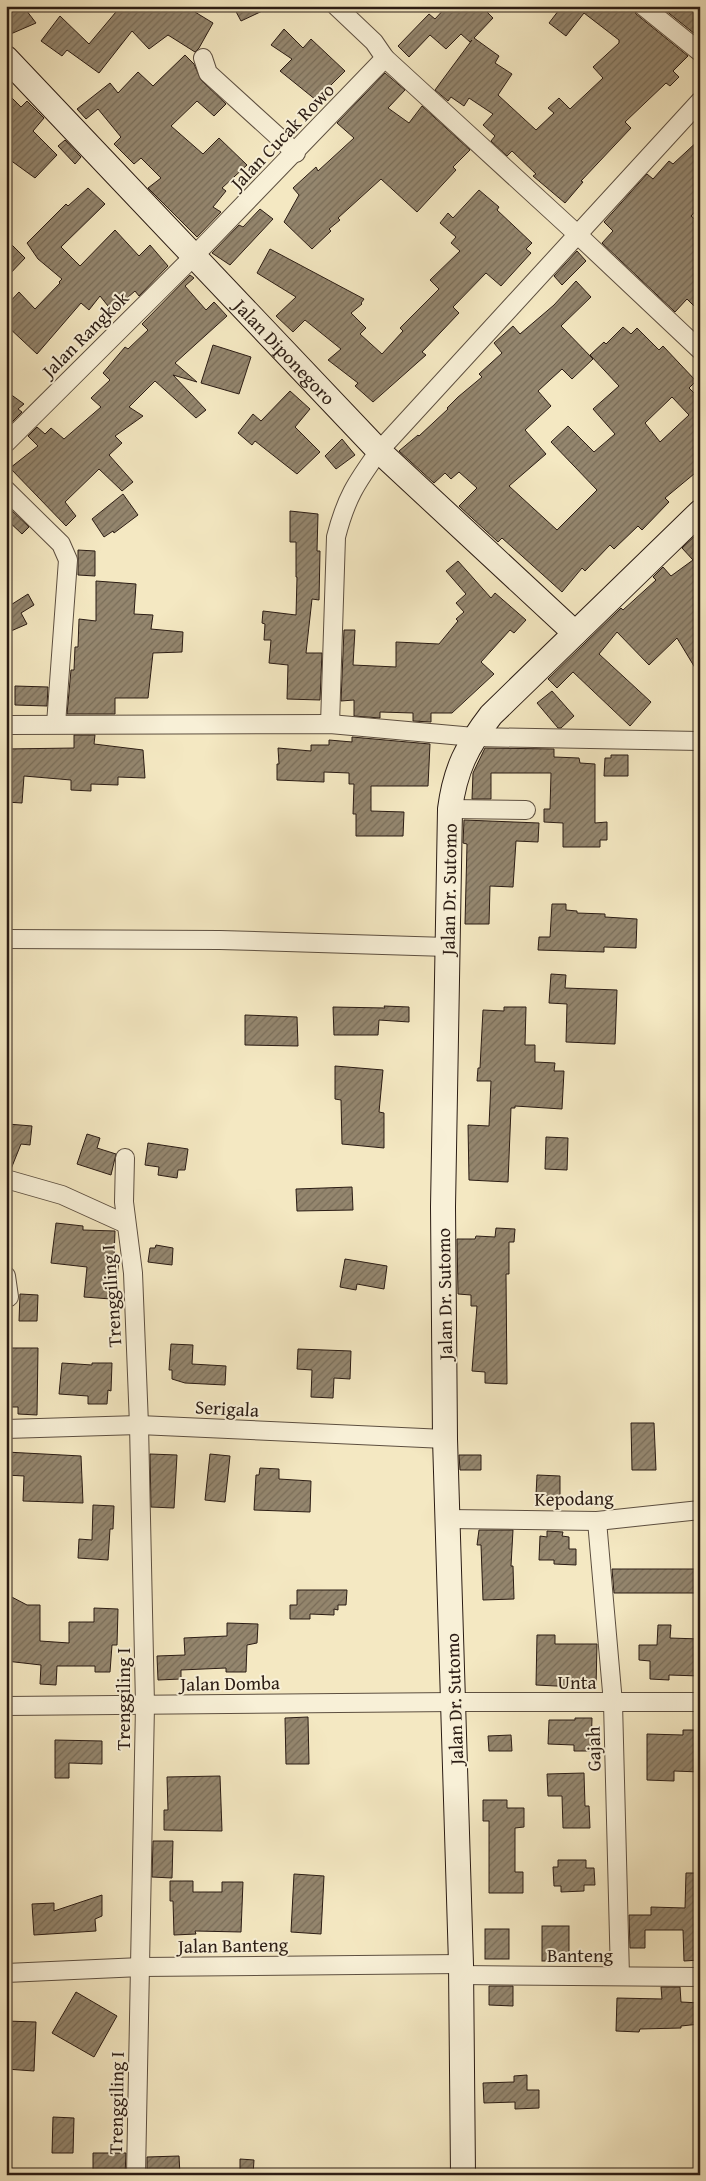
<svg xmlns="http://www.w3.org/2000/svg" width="706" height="2181" viewBox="0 0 706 2181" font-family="'Gentium Book Plus',serif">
  <defs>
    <pattern id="building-hatch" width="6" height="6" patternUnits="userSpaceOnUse" patternTransform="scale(1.25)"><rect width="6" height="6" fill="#94866e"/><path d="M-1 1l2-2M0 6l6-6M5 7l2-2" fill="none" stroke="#796d59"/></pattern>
  </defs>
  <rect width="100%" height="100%" fill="#f4e8c2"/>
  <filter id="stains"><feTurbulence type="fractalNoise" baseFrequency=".004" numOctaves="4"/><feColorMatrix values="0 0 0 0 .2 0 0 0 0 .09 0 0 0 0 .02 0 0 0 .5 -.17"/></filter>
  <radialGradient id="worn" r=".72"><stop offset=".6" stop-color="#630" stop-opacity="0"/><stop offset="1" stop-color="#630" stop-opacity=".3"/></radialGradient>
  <g fill="url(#building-hatch)" stroke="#2b1c14" fill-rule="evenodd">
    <path d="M13,6H23L36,23L6,36V10Z"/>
    <path d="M121,6H200L195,12L213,23L199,48L195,52L168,35L149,49L132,31L99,73L67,50L62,56L41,41L60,16L89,44Z"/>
    <path d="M233,6H273L241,21Z"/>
    <path d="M447,6H481L493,18L474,38L499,56L495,63L512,74L498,95L536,130L554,113L548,108L559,98L570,109L603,78L593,67L619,43V40L584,13L566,36L549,23L562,6H633L636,14L688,56L673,71L679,77L670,86L666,83L625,122L631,128L581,181L583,182L565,203L533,176L536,174L512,151L507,156L491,141L495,136L483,125L493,114L469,98L464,106L451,97L448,101L435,90L472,40L470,42L461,34L446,49L430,35L409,57L398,46L429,14L435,19Z"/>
    <path d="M660,6H700V38Z"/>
    <path d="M284,29L303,48L311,39L345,71L316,100L280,71L292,59L271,45Z"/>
    <path d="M185,55L194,64L201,80L226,104L214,116L197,101L171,126L203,154L219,138L247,165L222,188L226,191L213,207L221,212L197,237L148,188L161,178L141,158L134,164L114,144L121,137L98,109L86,119L77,109L110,83L118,93L138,72L153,86Z"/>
    <path d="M385,73L405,90L388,108L409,123L422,106L470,150L453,167L456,170L417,212L381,179L338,218L340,220L329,229L331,231L312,249L284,222L299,195L293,188L316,167L318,171L354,138L337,123Z"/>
    <path d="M6,92L21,107L27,101L44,118L33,131L57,155L35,178L6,157Z"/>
    <path d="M700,139V206L691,216L700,224V312L687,299L675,312L602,243L613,231L604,222L647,174L653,179L669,161L673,164Z"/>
    <path d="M65,140L81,157L75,164L58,146Z"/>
    <path d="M88,188L105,204L61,247L80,266L115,230L139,256L150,245L168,266L139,296L135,291L112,311L100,296L89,310L81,303L37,354L6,325V306L19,292L35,309L60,283L59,282L62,279L38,259L27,243L66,204L68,206Z"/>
    <path d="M479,190L499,207L497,210L532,243L526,249L531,253L501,286L486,273L453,307L459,313L422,352L426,355L373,402L355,386L358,383L328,360L341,349L305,320L293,332L276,316L296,297L257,273L270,249L364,299L361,303L362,304L351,313L366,328L360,334L382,354L403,331L400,328L439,289L430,280L460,251L451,243L456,237L440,223L448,213L453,218Z"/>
    <path d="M260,209L273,219L230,265L212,253L239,225L243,227Z"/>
    <path d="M6,239L25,258L6,278Z"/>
    <path d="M577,251L586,261L562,285L554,276Z"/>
    <path d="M190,275L194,278L185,286L206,310L214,302L227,316L175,363L197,382L173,375L206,410L196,418L155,381L129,407L143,416L115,436L122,443L109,455L133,482L122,491L99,469L65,502L76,516L66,526L10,468L38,446L28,436L37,427L45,434L51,428L64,439L101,407L91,398L110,380L103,373L125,347L128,349L148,330L142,324Z"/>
    <path d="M576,281L591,297L561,326L593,359L572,379L562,369L538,391L551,406L525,430L546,454L509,486L557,530L597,490L551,442L568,426L594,452L615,434L593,409L619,386L590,355L604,342L606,344L623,327L631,334L637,328L659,350L663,346L696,381L689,388L700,399V469L665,498L669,502L642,530L638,526L614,549L610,545L585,571L582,568L562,592L502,538L498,542L459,506L477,488L459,472L451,479L445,473L434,483L399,451L418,435L419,436L448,409L447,408L458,397L482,377L479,374L502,353L494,343L513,326L520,334L554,305ZM672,397L689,415L660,442L645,423Z"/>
    <path d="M213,345L251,357L239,394L201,383Z"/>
    <path d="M6,391L24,404L18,409L22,412L12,422L9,419L6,421Z"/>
    <path d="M290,391L310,409L295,427L320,452L297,474L255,441L252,445L238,433L253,414L261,421Z"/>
    <path d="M342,439L355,455L336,469L325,456Z"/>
    <path d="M123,494L138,515L114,533L113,531L104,537L92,519Z"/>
    <path d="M6,505L29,527L22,534L6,519Z"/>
    <path d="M290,511L318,514L317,551H320L319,600L312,599L306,653H322L320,700L287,699L288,665L269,663L271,640H264L265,624L262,623L263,611L296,615L297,577H296V542H290Z"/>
    <path d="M700,531V676L677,638L649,665L617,632L599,654L651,702L630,726L573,672L557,688L548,679L621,608L623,610L656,580L653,577L663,567L671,576L693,560L682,548Z"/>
    <path d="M78,550L95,551V576L78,575Z"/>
    <path d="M458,561L491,598L495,593L526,620L514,633L510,630L481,662L494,674L452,713H431V722L413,721V713L380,712V718L354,716V700L341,701L344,630H355L353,665L396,667V642L439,644L458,621L456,619L464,612L456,603L466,594L446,571Z"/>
    <path d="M96,581L136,584L134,614L153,615L151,629L183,632L182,652L153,653L148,698H115V714H67L71,670H74L75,647H78L79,619L96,621Z"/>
    <path d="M28,594L34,605L21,613L27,624L11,631L6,622V608Z"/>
    <path d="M15,686L48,687L47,706L15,705Z"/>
    <path d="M552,691L574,716L561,728H558L537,703Z"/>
    <path d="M74,735H95L94,744L143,750L145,778L118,777V785L91,784V791L71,790V780L24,776L22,803L6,802V749L74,748Z"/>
    <path d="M352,737L430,744L428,786H371V811L404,812L403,836H356V814H353L354,784H349V773L324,772V782L277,780V764H279L278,748L311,751V745H329V740L352,742Z"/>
    <path d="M485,748L554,749V757L579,758L580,763L595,764V823L607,822V840H600V847H563V823L544,822V809H550L551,773H491V799H472L473,773Z"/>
    <path d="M611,755H628V776H604L605,758H611Z"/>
    <path d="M464,820L539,823L538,842L516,841L513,887L490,886L489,924H465L467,844L463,843Z"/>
    <path d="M552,904H566V910L577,911V913L605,914V917L637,919L636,948L604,947V952L538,950L539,937H550Z"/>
    <path d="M551,974L566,975L565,988L617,990L615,1044L566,1042L567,1004L549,1003Z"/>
    <path d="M384,1006L409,1007V1022L379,1020L378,1035H334L333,1007L385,1008Z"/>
    <path d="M504,1007H526L525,1045H535V1062L555,1063L554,1071H564L562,1109L515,1106V1108H511L508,1182L469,1180L468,1125L489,1126L491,1081H477L478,1068H480L483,1010L504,1011Z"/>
    <path d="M245,1015L297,1017L298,1046L245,1045Z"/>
    <path d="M335,1066L383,1070L379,1112L384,1113V1148L342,1144L341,1100L335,1099Z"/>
    <path d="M8,1124L32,1126L30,1145L21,1144L11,1169H6V1129Z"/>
    <path d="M87,1134L100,1138L97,1148L116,1154L111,1175L77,1164Z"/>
    <path d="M546,1137L568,1138L567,1170L545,1169Z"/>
    <path d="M148,1143L188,1149L185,1170H178L177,1178L158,1175L159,1167L145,1165Z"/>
    <path d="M352,1187L353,1210L297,1211L296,1189Z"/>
    <path d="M56,1223L83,1226V1230L115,1231L114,1258L119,1259L117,1278L112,1277L111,1299L84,1297L87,1267L51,1263Z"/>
    <path d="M496,1228L515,1229L514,1242H509V1274H506L507,1384L485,1383V1372L472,1371L477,1306H471V1295L458,1294L457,1239H475L476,1236L495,1237Z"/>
    <path d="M156,1245L173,1248L172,1265L148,1262L150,1248H155Z"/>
    <path d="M345,1259L387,1266L384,1289L357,1284L356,1290L340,1287Z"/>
    <path d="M20,1294L38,1295L37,1321H19Z"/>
    <path d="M171,1344L193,1345L192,1364L226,1366L225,1385L185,1383L172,1379V1370H169Z"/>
    <path d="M6,1348H38L37,1415L18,1414V1407H6Z"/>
    <path d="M298,1349L351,1351L350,1379L334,1378L333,1398L311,1397L312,1370L297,1369Z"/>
    <path d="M62,1363L92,1365V1363H112L111,1391L108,1390L107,1404H88V1396L59,1394Z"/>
    <path d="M631,1423H654L656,1470H632Z"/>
    <path d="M6,1452L81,1456L83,1503L23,1501L24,1476L6,1475Z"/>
    <path d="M150,1454L177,1455L174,1508L151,1507Z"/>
    <path d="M210,1454L230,1456L225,1502L205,1500Z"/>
    <path d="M459,1455H481V1470H460Z"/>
    <path d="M260,1468L279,1469V1479L311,1481L310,1512L254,1510L256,1475H259Z"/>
    <path d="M537,1475L560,1476V1496L536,1495Z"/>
    <path d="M93,1505L114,1506L113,1529H110L108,1560L78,1558L79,1539L92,1540Z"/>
    <path d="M479,1530H513L511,1566H513L514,1599L483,1600L481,1545H477Z"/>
    <path d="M547,1531L563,1532L562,1536L569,1537V1549H576V1565L554,1564V1560H539L540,1536L547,1537Z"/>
    <path d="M612,1569H700V1593H614Z"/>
    <path d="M297,1590H347L346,1605H338V1610L334,1609V1615L310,1614V1619H290V1605H297Z"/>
    <path d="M6,1594L27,1605H40V1641L69,1643V1622H94V1608L118,1609L117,1645H112L110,1672H95V1666H57L56,1685L40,1684L41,1665L6,1661Z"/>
    <path d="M227,1623L258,1624L257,1643L247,1645L246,1672H226V1668L181,1670V1679L158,1680L157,1656L185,1655L184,1638L227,1636Z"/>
    <path d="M658,1625H671L670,1638L700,1639V1676L669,1675V1680L650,1679V1661L639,1660V1645H657Z"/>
    <path d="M537,1635H555V1644H597L596,1688L536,1685Z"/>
    <path d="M308,1717L309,1764H286L285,1718Z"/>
    <path d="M575,1718H592L591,1751H574V1745L548,1744L549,1720H575Z"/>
    <path d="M683,1730H697V1737H700V1772L674,1771V1781L647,1780V1734L683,1735Z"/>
    <path d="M511,1735L512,1751H489L488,1736Z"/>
    <path d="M55,1740L102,1741V1764L69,1763V1778H55Z"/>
    <path d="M584,1773L585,1806H589L590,1828H563L562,1796H548L547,1774Z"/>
    <path d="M220,1776L222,1831L164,1830V1810H168L167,1777Z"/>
    <path d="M483,1800H507V1808H524V1827L515,1828V1872H523V1893H489V1821H483Z"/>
    <path d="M153,1841H173L172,1878L152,1877Z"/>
    <path d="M558,1860H586V1868H594L595,1885H584V1891L561,1892V1886H554L553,1867H558Z"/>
    <path d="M686,1873H700V1960L684,1961L683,1930H645V1948H630L629,1915H651V1907L685,1908Z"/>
    <path d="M294,1874L324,1876L321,1934L291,1932Z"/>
    <path d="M170,1881H193V1892H222V1882H243L241,1932L195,1931L196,1934L174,1935L173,1901H170Z"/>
    <path d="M102,1895V1916L95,1919L96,1931L34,1935L32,1904L54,1903V1911Z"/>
    <rect x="542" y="1926" width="27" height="35"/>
    <rect x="485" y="1929" width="24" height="30"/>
    <path d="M489,1986H513V2006L489,2005Z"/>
    <path d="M661,1987H680L681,2002L700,2003V2024L681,2026V2028L640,2029L639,2032L616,2031L617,1998L662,1999Z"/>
    <path d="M76,1992L117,2016L94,2057L52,2033Z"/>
    <path d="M6,2021L36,2022L34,2071L6,2069Z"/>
    <path d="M527,2075V2090H539V2108L515,2109V2102L484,2103L483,2083L514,2082V2076Z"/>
    <path d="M53,2117L74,2118L73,2153H52Z"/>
    <path d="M93,2153H126L125,2175H93Z"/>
    <path d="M179,2156L180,2175H147V2157Z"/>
    <path d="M240,2159L254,2160L253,2175H240Z"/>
  </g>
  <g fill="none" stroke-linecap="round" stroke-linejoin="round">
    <g stroke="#5d4f40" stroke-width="20">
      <g id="street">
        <path d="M643,6L700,52"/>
        <path d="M203,58L208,73L296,153"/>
        <path d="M385,58L577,234L700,350"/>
        <path d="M6,443L194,256L385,58L374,42L336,6"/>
        <path d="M6,490L61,544L68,560L56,724"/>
        <path d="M330,724L336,537C346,498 356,483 379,451L700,101"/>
        <path d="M6,725L330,724L474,737L700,741"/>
        <path d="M450,809L526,810"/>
        <path d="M6,939L220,940L447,947"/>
        <path d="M125,1158L124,1202L133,1273L139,1425L145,1705L136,2175"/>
        <path d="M6,1179L62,1195L126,1224"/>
        <path d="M6,1276L9,1297"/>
        <path d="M6,1429L139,1425L445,1439"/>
        <path d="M448,1519L597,1521L700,1510"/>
        <path d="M597,1521L613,1703L620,1976"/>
        <path d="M6,1706L454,1702H700"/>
        <path d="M6,1973L141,1967L461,1964"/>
        <path d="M460,1975L700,1977"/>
      </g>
    </g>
    <g stroke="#2b1c14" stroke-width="26">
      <g id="secondary">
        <path id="s1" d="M6,58L379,451L575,633"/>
        <path id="s2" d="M463,2175L461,1964L445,1439L443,1207L450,809C455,770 467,746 491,715L700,512"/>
      </g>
    </g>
    <use href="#street" stroke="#f8f0d7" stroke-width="18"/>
    <use href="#secondary" stroke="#f8f0d7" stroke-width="24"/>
  </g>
  <g text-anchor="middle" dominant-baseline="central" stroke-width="4" stroke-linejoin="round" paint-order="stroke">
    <g font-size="19" fill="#2b1c14" stroke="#f8f0d7">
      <text transform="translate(282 136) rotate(-46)">Jalan Cucak Rowo</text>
      <text transform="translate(85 334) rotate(-45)">Jalan Rangkok</text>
      <text stroke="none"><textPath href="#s1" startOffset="405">Jalan Diponegoro</textPath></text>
      <text stroke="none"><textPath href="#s2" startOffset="1286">Jalan Dr. Sutomo</textPath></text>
      <text transform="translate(444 1294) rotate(-91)">Jalan Dr. Sutomo</text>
      <text transform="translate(111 1296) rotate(-94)">Trenggiling I</text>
      <text transform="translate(227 1408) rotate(3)">Serigala</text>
      <text transform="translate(574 1498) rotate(-1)">Kepodang</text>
      <text x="577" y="1682">Unta</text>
      <text transform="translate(230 1683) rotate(-1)">Jalan Domba</text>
      <text transform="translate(123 1699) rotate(-90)">Trenggiling I</text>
      <text transform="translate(454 1699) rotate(-92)">Jalan Dr. Sutomo</text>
      <text transform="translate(593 1749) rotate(-91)">Gajah</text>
      <text transform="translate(233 1945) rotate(-1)">Jalan Banteng</text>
      <text x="580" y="1955">Banteng</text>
      <text transform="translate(116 2103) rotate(-89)">Trenggiling I</text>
    </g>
  </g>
  <rect width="706" height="2181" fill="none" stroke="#f4e8c2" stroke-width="25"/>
  <rect x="8" y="8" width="691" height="2166" fill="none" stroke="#2b1c14" stroke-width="2.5"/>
  <rect x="12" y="12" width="681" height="2156" fill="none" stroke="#2b1c14"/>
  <rect width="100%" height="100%" filter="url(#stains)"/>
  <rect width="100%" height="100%" fill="url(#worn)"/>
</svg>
